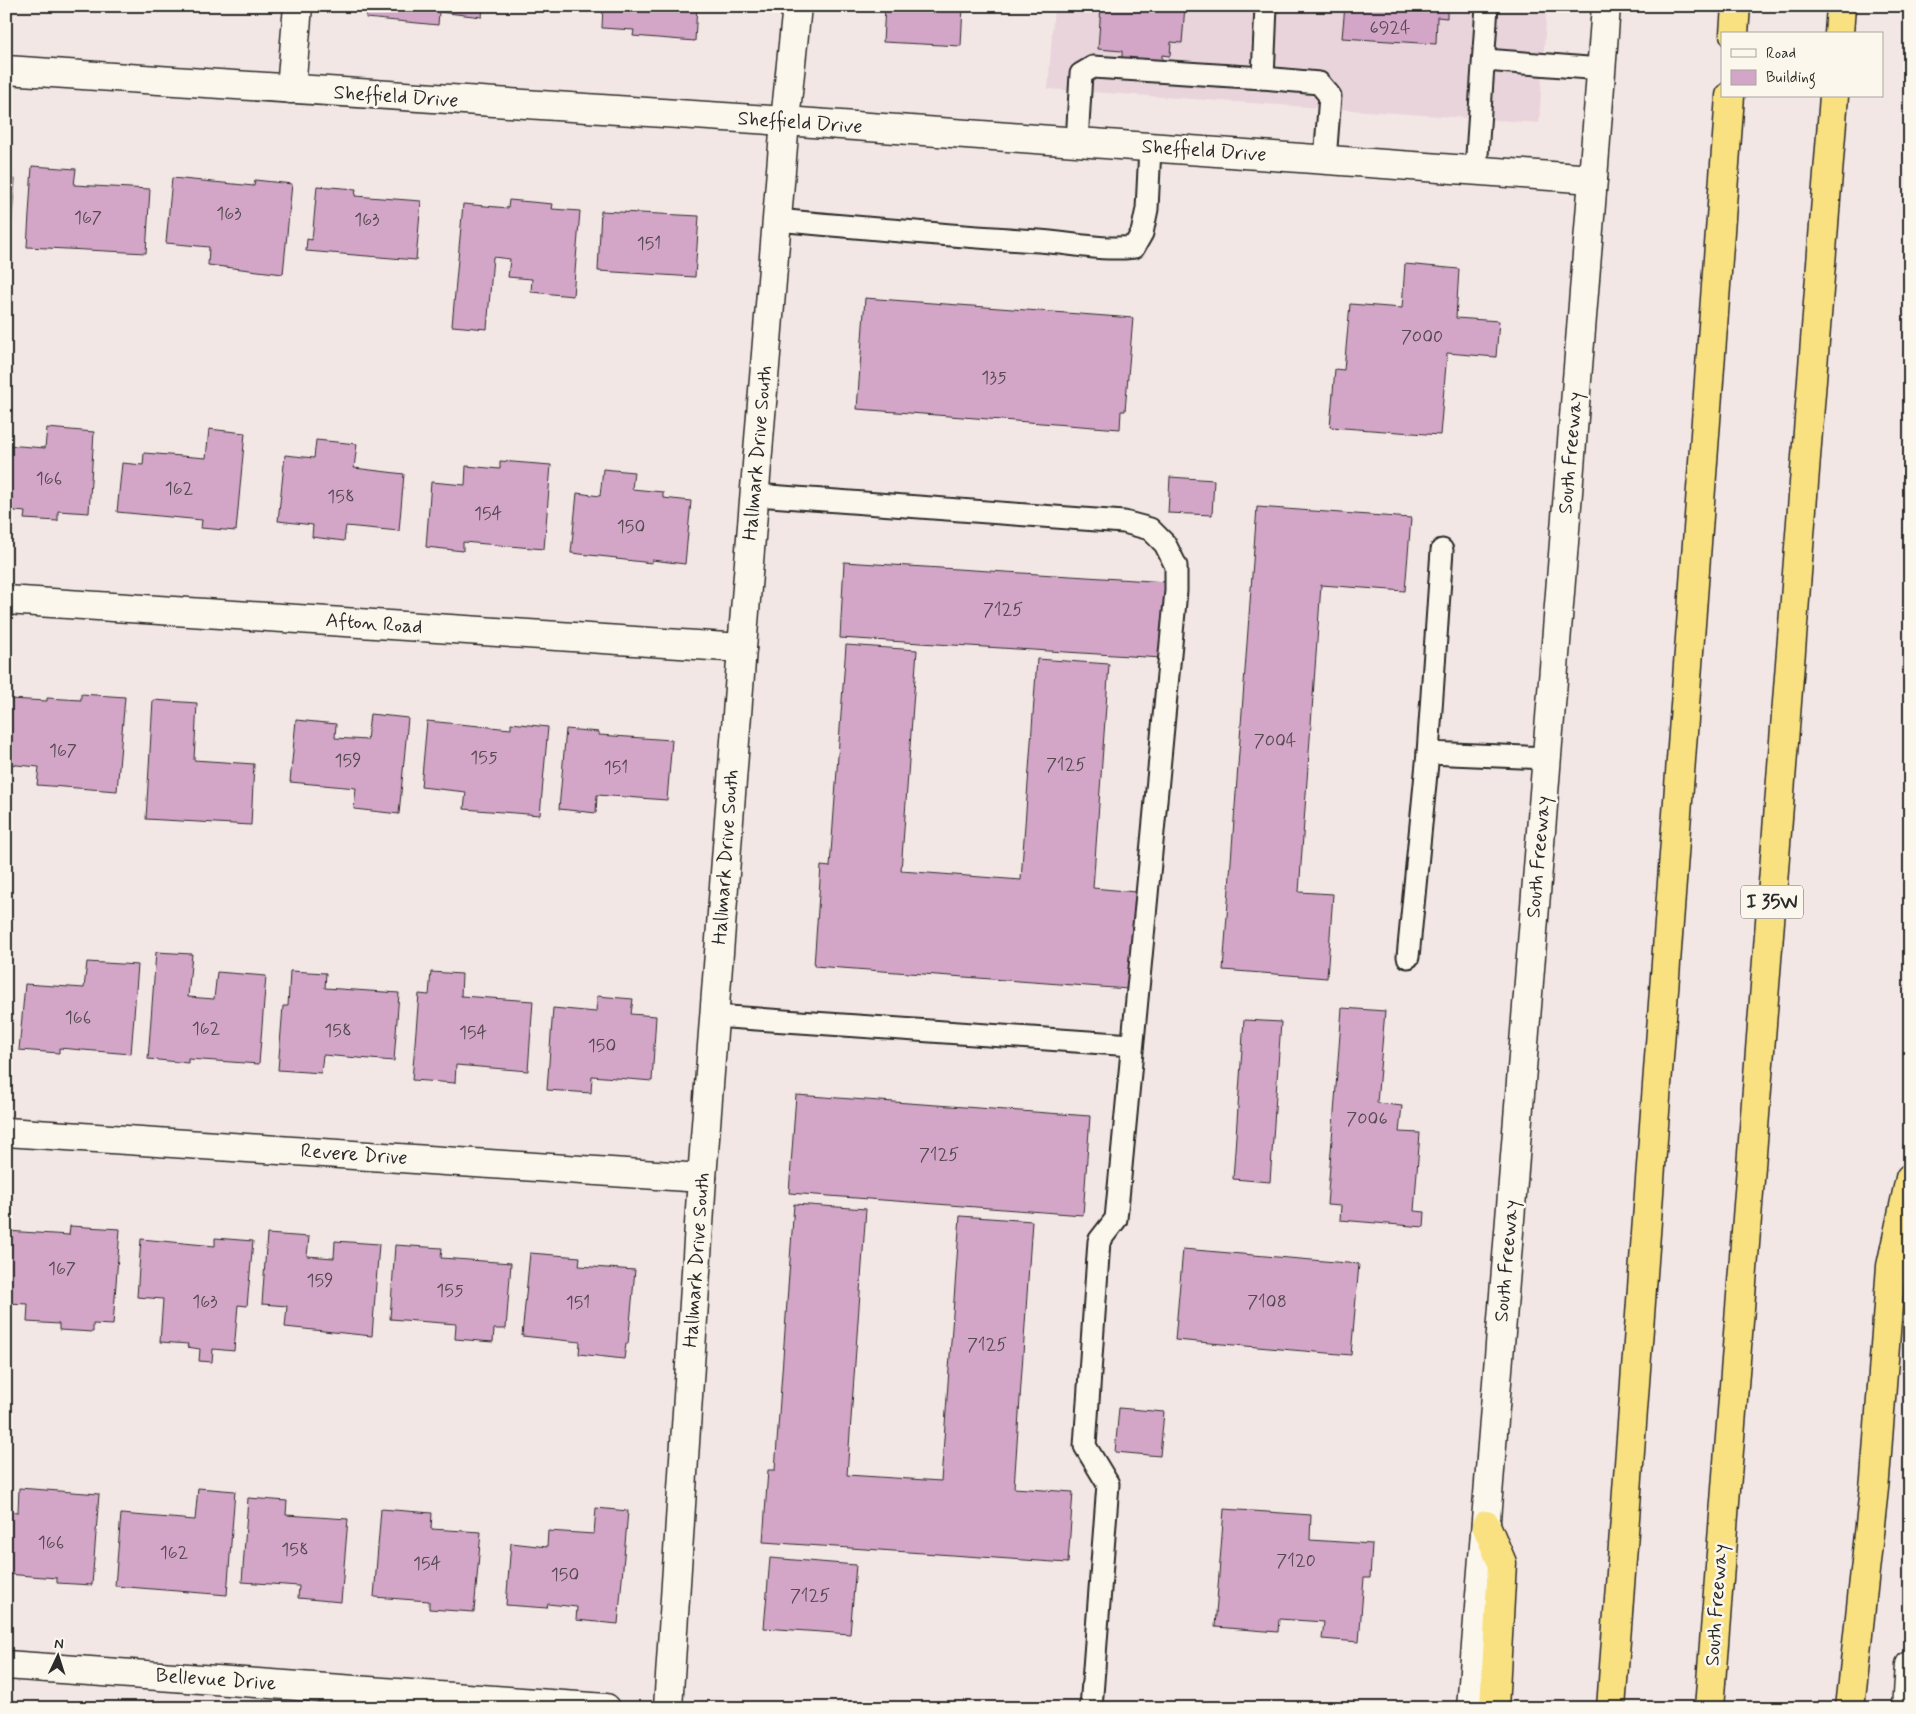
<svg xmlns="http://www.w3.org/2000/svg" width="1916" height="1714" viewBox="0 0 1916 1714" font-family="Mynerve,sans-serif">
  <rect width="100%" height="100%" fill="#f3e7e5"/>
  <filter id="ink" filterUnits="userSpaceOnUse"><feTurbulence type="fractalNoise" baseFrequency=".02" numOctaves="2"/><feDisplacementMap in="SourceGraphic" scale="10" xChannelSelector="R" yChannelSelector="G"/><feConvolveMatrix kernelMatrix="1 2 1 2 8 2 1 2 1" color-interpolation-filters="sRGB"/></filter>
  <g filter="url(#ink)">
    <path fill="#e9d4dc" d="M1054,6H1547L1539,123L1048,89Z"/>
    <g fill="#d3a6c8" stroke="#2b2b2b">
      <path d="M151,6H195V10Z"/>
      <path d="M367,6H483L482,17L439,12L438,25L366,18Z"/>
      <path d="M603,6H697L695,41L633,36L634,30L602,28Z"/>
      <path d="M885,6H963L961,46L883,42Z"/>
      <path d="M1101,6H1185L1182,43L1171,42L1170,56L1162,55V60L1122,58V51L1098,49Z"/>
      <path d="M1345,6H1447V18L1437,17L1436,44L1342,38Z"/>
      <path d="M32,166L76,169L74,185L150,189L146,253L27,247Z"/>
      <path d="M172,178L254,186L255,180L292,184L283,274L208,265L209,247L166,243Z"/>
      <path d="M6,179H15L8,271H6Z"/>
      <path d="M317,186L356,189L355,196L421,201L416,260L306,251L307,239L312,240Z"/>
      <path d="M509,200L553,204L552,209L580,211L573,296L531,292L532,279L508,277L510,259L493,257L487,329L452,326L463,204L508,208Z"/>
      <path d="M601,211L699,216L695,277L598,271Z"/>
      <path d="M1405,264L1459,269L1456,318L1499,321L1496,357L1447,353L1440,435L1330,427L1335,369L1344,370L1350,304L1402,308Z"/>
      <path d="M865,298L1133,318L1125,411H1121L1120,429L857,409Z"/>
      <path d="M47,428L94,432L89,513L58,511V521L24,519L25,512L6,510V445L45,448Z"/>
      <path d="M209,429L245,433L236,531L201,528L202,520L117,512L122,463L143,465L144,453L206,458Z"/>
      <path d="M316,440L357,444L354,468L404,474L399,531L346,526L344,541L312,537L313,525L278,521L285,455L314,458Z"/>
      <path d="M500,461L551,465L544,549L463,542V551L426,547L431,482L465,485L466,466L500,469Z"/>
      <path d="M603,469L634,472L632,489L663,492V498L691,501L685,564L652,560V563L616,559L617,558L571,553L577,493L600,496Z"/>
      <path d="M1170,477L1214,480L1212,515L1168,513Z"/>
      <path d="M1257,507L1411,518L1405,591L1321,585L1299,892L1333,894L1327,978L1223,970Z"/>
      <path d="M844,562L1167,582L1162,658L840,638Z"/>
      <path d="M846,645L917,650L901,871L1021,880L1037,659L1109,664L1093,888L1136,892L1128,989L814,966L821,866L830,867Z"/>
      <path d="M81,694L125,697L117,791L37,785L39,767L6,764L9,699L47,701V698L81,700Z"/>
      <path d="M153,700L197,703L194,760L254,764L251,825L146,819Z"/>
      <path d="M370,714L408,718L399,814L354,809L356,788L290,782L296,720L336,724L335,738L367,740Z"/>
      <path d="M427,721L511,729V723L548,727L540,815L464,809L466,792L421,787Z"/>
      <path d="M566,729L599,732V735L672,740L667,800L597,795L596,813L559,809Z"/>
      <path d="M156,952L192,954L188,997L214,999L217,972L266,976L259,1064L188,1059V1063L148,1059Z"/>
      <path d="M87,962L138,965L131,1054L59,1048V1053L19,1050L25,984L84,988Z"/>
      <path d="M290,971L326,973L325,988L399,993L394,1061L323,1055L321,1073L278,1070L283,1006H288Z"/>
      <path d="M431,972L462,974L461,996L533,1001L528,1071L456,1065L455,1083L412,1080L419,994L429,995Z"/>
      <path d="M597,996L633,999L631,1014L656,1016L652,1081L592,1076L591,1093L547,1090L553,1008L596,1012Z"/>
      <path d="M1342,1008L1385,1011L1377,1103L1402,1106L1399,1132L1420,1133L1414,1211L1425,1212L1424,1227L1340,1220L1341,1206L1327,1205Z"/>
      <path d="M1244,1020L1281,1022L1270,1182L1233,1179Z"/>
      <path d="M796,1095L1090,1116L1083,1215L789,1193Z"/>
      <path d="M794,1204L866,1209L847,1475L941,1481L960,1216L1032,1221L1014,1488L1073,1492L1068,1563L763,1542L768,1470H775Z"/>
      <path d="M70,1226L120,1229L113,1325L93,1324V1332L59,1330V1324L27,1322L28,1304L6,1303V1231L69,1235Z"/>
      <path d="M267,1234L309,1237L307,1256L334,1258L335,1241L379,1244L372,1336L285,1327L287,1306L262,1304Z"/>
      <path d="M215,1238L253,1241L247,1306L238,1305L234,1351L213,1349L212,1362L199,1361L200,1349L187,1347L188,1344L160,1342L163,1299L137,1297L141,1239L215,1246Z"/>
      <path d="M395,1245L442,1248L441,1258L511,1263L506,1329H494L493,1342L455,1339L456,1324L390,1319Z"/>
      <path d="M1183,1249L1359,1264L1351,1355L1175,1340Z"/>
      <path d="M530,1253L580,1257L579,1266L635,1270L628,1344H626L624,1359L579,1354L580,1342L522,1336Z"/>
      <path d="M1119,1408L1164,1412L1160,1456L1115,1452Z"/>
      <path d="M19,1488L99,1494L92,1585L57,1583V1578L6,1574V1511L18,1512Z"/>
      <path d="M198,1488L235,1491L227,1595L115,1586L121,1514L195,1520Z"/>
      <path d="M248,1498L287,1501L286,1515L348,1519L341,1602L298,1598L299,1586L242,1582Z"/>
      <path d="M596,1508L628,1511L618,1624L576,1620L577,1607L548,1604L547,1608L506,1605L511,1543L547,1547L548,1531L594,1534Z"/>
      <path d="M381,1509L432,1513L431,1529L481,1532L474,1612L429,1609V1601L374,1597Z"/>
      <path d="M1224,1509L1311,1515L1310,1540L1372,1544L1370,1578H1364L1359,1642L1322,1639L1324,1622L1279,1619L1278,1632L1215,1627Z"/>
      <path d="M770,1558L856,1565L850,1634L764,1628Z"/>
    </g>
    <g fill="none" stroke-linecap="round" stroke-linejoin="round">
      <g stroke="#2b2b2b" stroke-width="25">
        <g id="service">
          <path d="M1485,60L1601,69"/>
          <path d="M1263,78L1319,83L1330,96L1325,160"/>
          <path d="M1077,142L1081,74L1093,67L1263,78L1266,6"/>
          <path d="M1476,170L1487,6"/>
          <path d="M777,220C865,228 952,236 1039,241C1071,243 1102,251 1134,247L1142,233L1147,209L1150,148"/>
          <path d="M755,495L1124,522L1150,529L1165,544L1176,566V591L1116,1219L1099,1241L1085,1446L1108,1484L1091,1708"/>
          <path d="M1442,550L1428,753L1547,758"/>
          <path d="M1408,957L1428,753"/>
          <path d="M714,1016L1132,1045"/>
        </g>
      </g>
      <g stroke="#2b2b2b" stroke-width="31">
        <g id="minor">
          <path d="M6,70L785,121L1593,179"/>
          <path d="M291,89L298,6"/>
          <path d="M6,600L742,648"/>
          <path d="M6,1132L702,1178"/>
          <path d="M6,1665L606,1708"/>
          <path d="M668,1708L702,1178L742,648L785,121L797,6"/>
        </g>
      </g>
      <g stroke="#2b2b2b" stroke-width="31">
        <g id="secondary">
          <path d="M1471,1708L1593,179L1606,6"/>
          <path d="M1907,1708L1910,1665"/>
        </g>
      </g>
      <g stroke="#2b2b2b" stroke-width="31">
        <g id="motorway">
          <path d="M1734,34L1736,6"/>
          <path d="M1839,34L1841,6"/>
          <path d="M1486,1525L1502,1563L1494,1708"/>
          <path d="M1611,1708L1730,96"/>
          <path d="M1709,1708L1834,96"/>
          <path d="M1850,1708L1875,1479L1891,1266L1910,1178"/>
        </g>
      </g>
      <use href="#service" stroke="#fbf7ec" stroke-width="21"/>
      <use href="#minor" stroke="#fbf7ec" stroke-width="28"/>
      <use href="#secondary" stroke="#fbf7ec" stroke-width="28"/>
      <use href="#motorway" stroke="#f9e181" stroke-width="28"/>
    </g>
  </g>
  <g text-anchor="middle" dominant-baseline="central" stroke-width="5" stroke-linejoin="round" paint-order="stroke">
    <g font-size="18" fill="#554a52">
      <text x="1390" y="28">6924</text>
      <text x="229" y="214">163</text>
      <text x="88" y="218">167</text>
      <text x="367" y="220">163</text>
      <text x="649" y="244">151</text>
      <text x="1422" y="337">7000</text>
      <text x="994" y="378">135</text>
      <text x="49" y="479">166</text>
      <text x="179" y="489">162</text>
      <text x="341" y="497">158</text>
      <text x="488" y="514">154</text>
      <text x="631" y="527">150</text>
      <text x="1003" y="610">7125</text>
      <text x="1275" y="741">7004</text>
      <text x="63" y="751">167</text>
      <text x="484" y="758">155</text>
      <text x="348" y="761">159</text>
      <text x="1066" y="765">7125</text>
      <text x="616" y="768">151</text>
      <text x="78" y="1018">166</text>
      <text x="206" y="1029">162</text>
      <text x="338" y="1031">158</text>
      <text x="473" y="1033">154</text>
      <text x="602" y="1046">150</text>
      <text x="1367" y="1119">7006</text>
      <text x="939" y="1155">7125</text>
      <text x="62" y="1269">167</text>
      <text x="320" y="1281">159</text>
      <text x="450" y="1291">155</text>
      <text x="205" y="1302">163</text>
      <text x="1267" y="1302">7108</text>
      <text x="578" y="1303">151</text>
      <text x="987" y="1345">7125</text>
      <text x="51" y="1543">166</text>
      <text x="295" y="1550">158</text>
      <text x="174" y="1553">162</text>
      <text x="1296" y="1561">7120</text>
      <text x="427" y="1564">154</text>
      <text x="565" y="1575">150</text>
      <text x="810" y="1596">7125</text>
    </g>
    <rect fill="#fbf7ec" stroke="#696865" stroke-width="1" x="1741" y="885.5" width="62" height="33" rx="4"/>
    <g font-size="19" font-weight="bold" fill="#2b2b2b">
      <text x="1772" y="902">I 35W</text>
    </g>
    <g font-size="20" fill="#2b2b2b" stroke="#fbf7ec">
      <text transform="translate(396 97) rotate(4)">Sheffield Drive</text>
      <text transform="translate(800 123) rotate(4)">Sheffield Drive</text>
      <text transform="translate(1204 151) rotate(4)">Sheffield Drive</text>
      <text transform="translate(758 453) rotate(-85)">Hallmark Drive South</text>
      <text transform="translate(1571 453) rotate(-85)">South Freeway</text>
      <text transform="translate(374 624) rotate(4)">Afton Road</text>
      <text transform="translate(726 857) rotate(-86)">Hallmark Drive South</text>
      <text transform="translate(1539 857) rotate(-85)">South Freeway</text>
      <text transform="translate(354 1155) rotate(4)">Revere Drive</text>
      <text transform="translate(697 1260) rotate(-86)">Hallmark Drive South</text>
      <text transform="translate(1507 1261) rotate(-85)">South Freeway</text>
      <text transform="translate(1717 1605) rotate(-86)">South Freeway</text>
      <text transform="translate(216 1680) rotate(4)">Bellevue Drive</text>
    </g>
  </g>
  <rect width="1916" height="1714" fill="none" stroke="#fbf7ec" stroke-width="25"/>
  <rect x="12" y="12" width="1891" height="1689" fill="none" stroke="#2b2b2b" stroke-width="2" filter="url(#ink)"/>
  <rect x="1721" y="32" width="162" height="65" fill="#fbf7ec" stroke="#a8a59f"/>
  <rect x="1731" y="49" width="25" height="8" fill="#fbf7ec" stroke="#a8a59f"/>
  <text x="1766" y="58" font-size="15" fill="#2b2b2b">Road</text>
  <rect x="1731" y="70" width="25" height="15" fill="#d3a6c8" stroke="#a8a59f"/>
  <text x="1766" y="82" font-size="15" fill="#2b2b2b">Building</text>
  <g transform="translate(58 1656) rotate(4)" stroke="#fbf7ec" stroke-width="4" paint-order="stroke">
  <path d="M0-4L9 19L0 12L-9 19Z" fill="#2b2b2b"/>
  <text y="-8" font-size="14" font-weight="bold" text-anchor="middle" fill="#2b2b2b">N</text>
  </g>
</svg>
